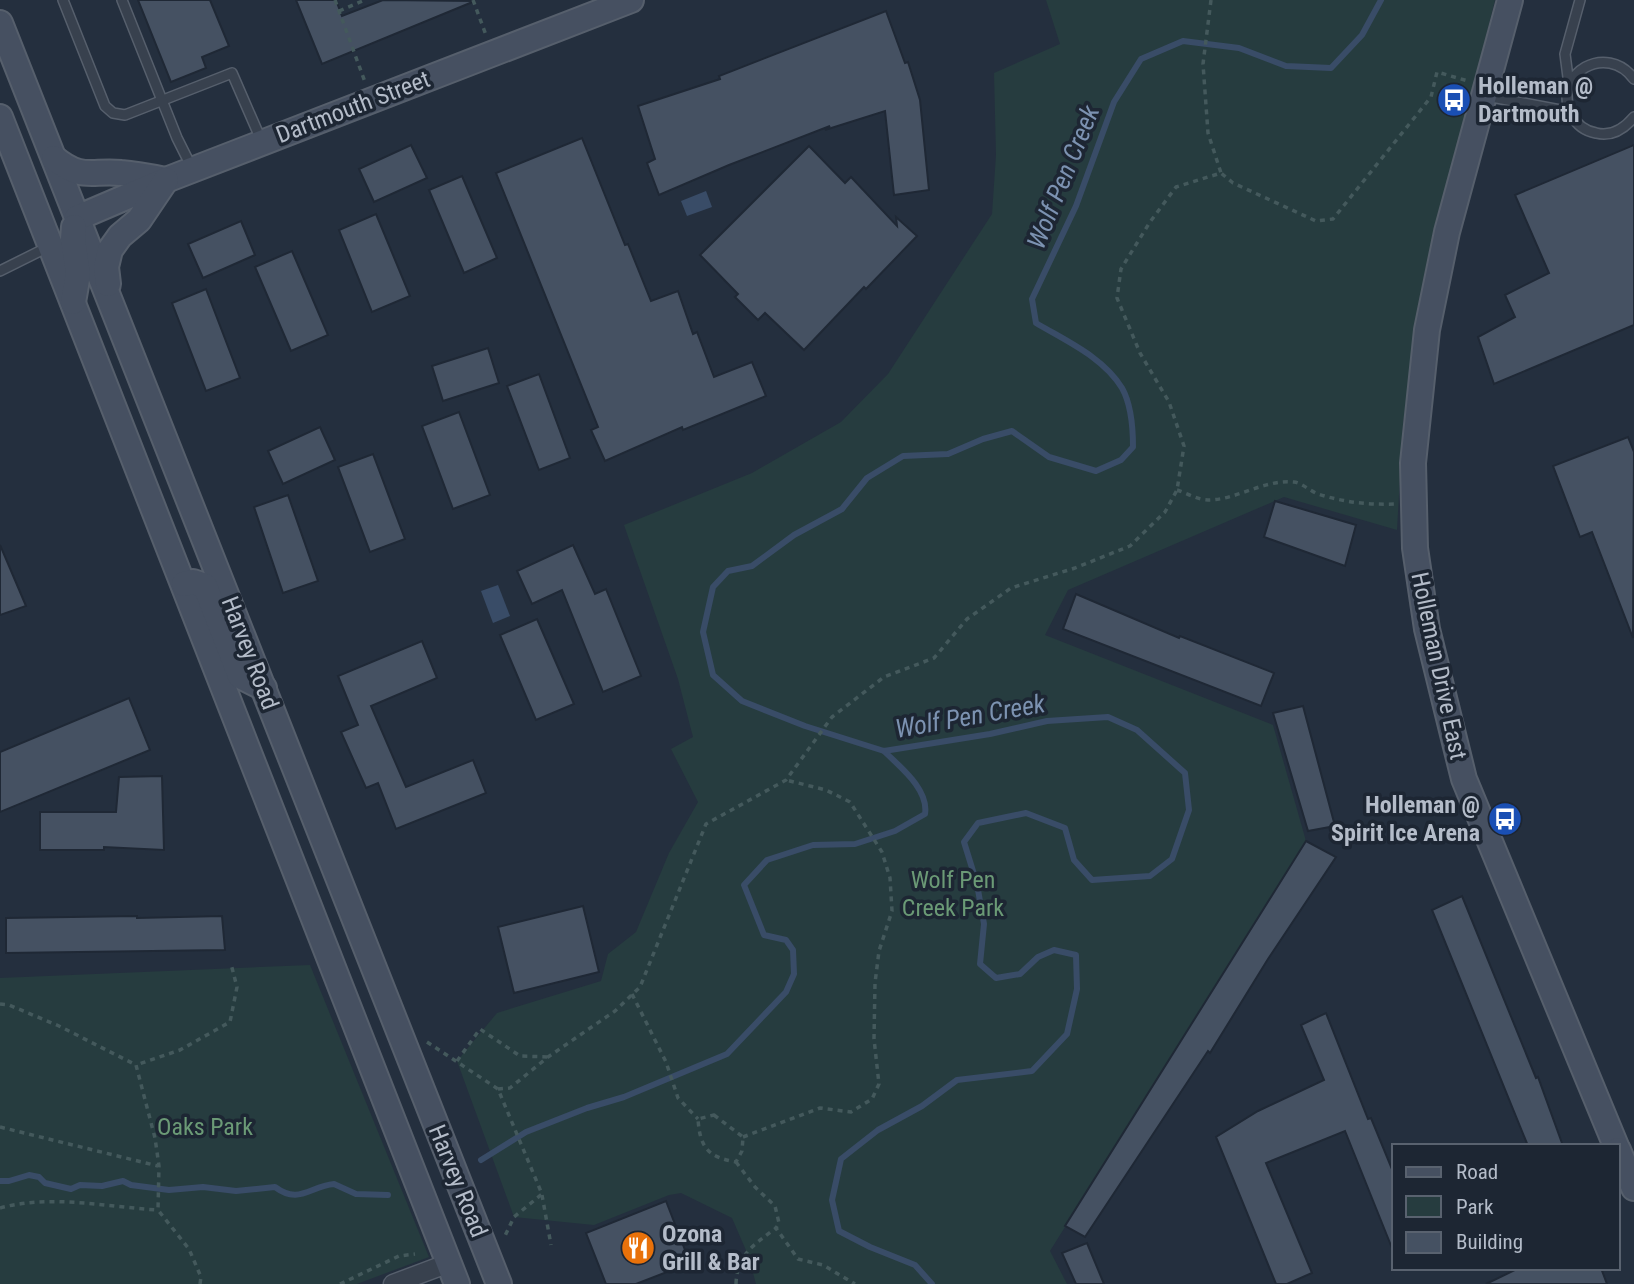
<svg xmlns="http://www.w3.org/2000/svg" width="1634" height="1284" viewBox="0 0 1634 1284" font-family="'Roboto Condensed',sans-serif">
  <rect width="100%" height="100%" fill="#242f3e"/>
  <g fill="#263c3f">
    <path d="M1046,0H1495L1420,304L1403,424L1397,530L1284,497L1068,590L1045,635L1273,725L1306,841L1050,1251L1067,1284H756L748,1255L732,1218L681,1193L669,1195L594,1225L514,1217L457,1061L497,1013L601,981L608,954L636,932L669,853L698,802L671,749L693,737L678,679L624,525L752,473L841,422L888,374L992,214L996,155L994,73L1060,44Z"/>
    <path d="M310,965L429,1257L357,1284H0V978Z"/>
  </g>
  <g fill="#394c67">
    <path d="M706,191L712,207L687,216L681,201Z"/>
    <path d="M498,585L510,616L493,623L481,591Z"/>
  </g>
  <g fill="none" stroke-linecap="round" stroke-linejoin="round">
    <g stroke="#394c67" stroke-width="6">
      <path d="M481,1160L526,1132L587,1108L624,1097L727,1054L786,992L794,974L793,950L786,940L764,935L744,885L767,860L813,845L855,844L895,831L925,814C929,789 900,767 884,751"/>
      <path d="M0,1181H9L29,1175L39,1177L45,1183L71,1189L80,1185L102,1186L123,1181L131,1185L169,1190L203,1187L236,1191L275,1187C299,1205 310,1186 334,1184L356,1194L388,1195"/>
      <path d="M932,1284L915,1265L870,1247L839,1231L832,1200L841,1159L878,1130L922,1106L957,1080L1032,1071L1067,1034L1077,989L1076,955L1054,950L1038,957L1020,974L996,978L980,964L984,924L977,884L964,842L978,823L1026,813L1065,828L1074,860L1092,880L1150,876L1172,859L1189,810L1185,773L1137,730L1108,717L1047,721L990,734L884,751L805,726L742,701L713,675L703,632L713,587L728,571L752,566L794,535L842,509L867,478L903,456L948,454L983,439L1012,431L1049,457L1096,471L1121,460L1133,447C1133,429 1131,404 1122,388C1103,357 1066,341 1036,323L1032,299L1076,206L1114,102L1141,59L1183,41L1239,48L1286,66L1331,68L1362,35L1381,0"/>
    </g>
  </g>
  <g fill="#455162" stroke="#1f2835" stroke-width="2">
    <path d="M138,0H210L229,46L202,57L206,68L171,82Z"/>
    <path d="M296,0H336L342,16L383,0L475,1L322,64Z"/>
    <path d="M886,11L905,63L908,62L920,100L929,190L894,195L885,111L825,130L830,126L729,165L659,195L647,163L655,159L638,106L720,79L719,76Z"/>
    <path d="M582,138L625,245L628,244L651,301L678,291L693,334L697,332L714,377L752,362L766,396L683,430L682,427L605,461L591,430L598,427L496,173Z"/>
    <path d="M411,145L427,178L374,202L359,169Z"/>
    <path d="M1634,145V325L1494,384L1478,337L1515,317L1505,295L1549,273L1515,195Z"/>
    <path d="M809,146L845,183L851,177L897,226L896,217L917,236L866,289L864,287L804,350L765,313L758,320L735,297L738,294L700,255Z"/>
    <path d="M462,176L497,258L464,273L429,190Z"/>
    <path d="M376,214L410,296L372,312L339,230Z"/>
    <path d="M241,221L255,255L203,278L188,244Z"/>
    <path d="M292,251L328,335L291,351L255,267Z"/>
    <path d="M206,289L240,378L206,391L172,303Z"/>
    <path d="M488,348L499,383L443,401L432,366Z"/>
    <path d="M539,374L570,458L539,470L507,386Z"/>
    <path d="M459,412L490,495L453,509L422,426Z"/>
    <path d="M320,427L335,460L283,484L268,451Z"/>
    <path d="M1628,437L1634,452L1633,638L1592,532L1580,537L1553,466Z"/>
    <path d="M373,454L405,539L370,552L338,467Z"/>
    <path d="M288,495L318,581L283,593L254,507Z"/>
    <path d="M1275,501L1356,525L1345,566L1264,537Z"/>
    <path d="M0,545L26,606L0,615Z"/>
    <path d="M573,545L595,594L606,589L641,676L603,692L562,590L532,604L517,571Z"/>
    <path d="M1076,594L1179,638L1180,636L1274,673L1261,706L1063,629Z"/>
    <path d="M537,619L574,704L536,720L500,635Z"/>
    <path d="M422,641L437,678L371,706L406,787L473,760L486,793L396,829L378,783L366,788L341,732L358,725L338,676Z"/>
    <path d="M129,698L150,750L0,812V752Z"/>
    <path d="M1303,706L1335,826L1308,831L1273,713Z"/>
    <path d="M162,776L164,850L104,847V850H40V812H116L119,777Z"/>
    <path d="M1306,841L1336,857L1268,959L1210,1053L1208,1051L1085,1237L1065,1226Z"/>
    <path d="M1462,896L1536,1078L1538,1077L1563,1146H1528L1432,910Z"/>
    <path d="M583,906L599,972L514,993L498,927Z"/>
    <path d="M137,916V918L222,916L225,950L6,953V918Z"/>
    <path d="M1326,1013L1368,1119L1371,1118L1394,1174V1253L1345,1131L1266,1163L1312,1273L1287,1284H1276L1216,1137L1258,1111L1324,1080L1301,1025Z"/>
    <path d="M666,1201L690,1263L636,1284H606L586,1233Z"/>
    <path d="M1087,1243L1104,1284H1076L1062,1253Z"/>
    <path d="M1519,1268H1601L1607,1284H1486Z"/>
  </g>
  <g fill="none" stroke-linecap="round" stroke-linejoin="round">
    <g stroke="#565f6c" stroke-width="12">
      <g id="lane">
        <path d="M63,0L105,106L113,113L125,115L232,73L262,142"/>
        <path d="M122,0L177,138L192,168"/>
        <path d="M1634,79C1607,42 1552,73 1571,114C1576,124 1585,131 1596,133C1612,137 1624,129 1634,117"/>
        <path d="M1569,85L1565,54L1580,0"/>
        <path d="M1486,96L1571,112"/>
        <path d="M0,271L48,247"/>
      </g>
    </g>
    <g stroke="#565f6c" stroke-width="21">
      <path id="street" d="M393,1284L449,1263"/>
    </g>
    <g stroke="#565f6c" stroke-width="28">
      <g id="secondary">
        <path d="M1510,0L1447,232L1427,330L1413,463L1415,548L1427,629L1464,779L1616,1146"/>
        <path d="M0,23L499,1284"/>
        <path d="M0,117L457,1284"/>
        <path d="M54,158C82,181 91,170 121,173C136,174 151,177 165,180"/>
        <path d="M77,218L166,180L631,0"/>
        <path d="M108,284L106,267L110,250L120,236L139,220L166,180"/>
        <path d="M73,302L78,274L73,239L74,227"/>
        <path d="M184,584L193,582L205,586L240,676L264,688"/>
        <path d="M1618,1150L1634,1188"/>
      </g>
    </g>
    <g stroke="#44595c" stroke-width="3.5" stroke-dasharray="5 5" stroke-linecap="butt">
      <path d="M335,0L365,82"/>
      <path d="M473,0L486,35"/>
      <path d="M1211,0L1203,64L1208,133L1221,173"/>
      <path d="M339,11L365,0"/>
      <path d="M1177,490C1186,493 1198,500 1208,500C1237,500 1264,479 1294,482C1302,483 1310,491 1318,494C1343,502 1368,505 1394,504"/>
      <path d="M632,994L666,1062L678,1098L698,1119"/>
      <path d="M0,1004L9,1005L59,1026L136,1065"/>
      <path d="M427,1042L498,1089L542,1194L514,1217L504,1238"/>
      <path d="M457,1061L480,1029L520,1056L548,1057"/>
      <path d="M498,1089L510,1088L548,1057L615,1011L640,987L706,824L786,780L832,717L884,677L934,658L967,619L1011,588L1075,568L1130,546L1165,512L1177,490L1184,446L1169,402L1140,353L1117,298L1121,269L1150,222L1176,187L1221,173L1233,183L1316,221L1333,219L1431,97L1437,72L1468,81"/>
      <path d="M714,1115L743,1137L742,1151L736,1162C708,1157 700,1148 698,1119Z"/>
      <path d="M0,1127L158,1166"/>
      <path d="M743,1137L820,1108L851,1112L872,1099L879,1084L874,1039L875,983L879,951L892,911L890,878L882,852L850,802L826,790L786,780"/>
      <path d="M736,1162L755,1187L775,1206L779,1223L776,1228L798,1259L823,1265L855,1284"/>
      <path d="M542,1195L551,1245"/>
      <path d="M0,1208C51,1194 106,1207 158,1210"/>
      <path d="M200,1284L201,1277L189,1249L158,1210L159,1166L155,1138L136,1065L180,1050L230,1022L237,987L231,964"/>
      <path d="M340,1284L399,1256L415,1254"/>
      <path d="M736,1284C737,1254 754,1245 776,1228"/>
    </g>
    <use href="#lane" stroke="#38414e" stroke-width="9"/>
    <use href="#street" stroke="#38414e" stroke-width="18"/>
    <use href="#secondary" stroke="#465061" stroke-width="24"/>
  </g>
  <defs>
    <g id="bus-disc" transform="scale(1.75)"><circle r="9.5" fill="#1a4fb4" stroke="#1d2633"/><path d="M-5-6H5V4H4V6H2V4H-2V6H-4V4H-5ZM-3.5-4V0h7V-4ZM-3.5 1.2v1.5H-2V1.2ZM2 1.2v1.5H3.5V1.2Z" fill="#fff"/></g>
    <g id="restaurant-disc" transform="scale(1.75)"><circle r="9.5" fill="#e8710a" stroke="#1d2633"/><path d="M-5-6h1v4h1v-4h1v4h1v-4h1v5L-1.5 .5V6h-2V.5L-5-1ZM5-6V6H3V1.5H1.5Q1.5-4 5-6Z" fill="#fff"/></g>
  </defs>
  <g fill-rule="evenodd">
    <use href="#bus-disc" x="1454" y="100"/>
    <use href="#bus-disc" x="1505" y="819"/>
    <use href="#restaurant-disc" x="638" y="1248"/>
  </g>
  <g text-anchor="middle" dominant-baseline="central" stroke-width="7" stroke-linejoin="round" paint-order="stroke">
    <g font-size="24" font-weight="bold" fill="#b4bcc9" stroke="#1d2633" text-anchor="start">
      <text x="1478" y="86">Holleman @<tspan x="1478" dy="28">Dartmouth</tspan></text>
      <text x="1480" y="805" text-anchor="end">Holleman @<tspan x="1480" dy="28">Spirit Ice Arena</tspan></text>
      <text x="662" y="1234">Ozona<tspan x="662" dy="28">Grill &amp; Bar</tspan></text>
    </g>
    <g font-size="24" fill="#b4bcc9" stroke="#1d2633">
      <text transform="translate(353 107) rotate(-21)">Dartmouth Street</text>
      <text transform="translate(250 653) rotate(69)">Harvey Road</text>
      <text transform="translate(1439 666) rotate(78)">Holleman Drive East</text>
      <text transform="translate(458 1181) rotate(68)">Harvey Road</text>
    </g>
    <g font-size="24" fill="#6b9a76" stroke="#1d2633">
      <text x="953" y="880">Wolf Pen<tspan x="953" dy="28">Creek Park</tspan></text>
      <text x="205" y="1127">Oaks Park</text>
    </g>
    <g font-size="26" font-style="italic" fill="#7c92b1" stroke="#1d2633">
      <text transform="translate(1063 177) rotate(-68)">Wolf Pen Creek</text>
      <text transform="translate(970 716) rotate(-10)">Wolf Pen Creek</text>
    </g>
  </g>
  <rect x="1392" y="1144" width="228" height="126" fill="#1d2633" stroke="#59626f" stroke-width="2"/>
  <rect x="1406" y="1167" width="35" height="10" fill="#465061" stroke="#59626f" stroke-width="2"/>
  <text x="1456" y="1179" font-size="21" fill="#b4bcc9">Road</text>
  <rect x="1406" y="1196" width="35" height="21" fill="#263c3f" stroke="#59626f" stroke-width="2"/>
  <text x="1456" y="1214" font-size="21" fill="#b4bcc9">Park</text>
  <rect x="1406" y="1232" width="35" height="21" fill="#455162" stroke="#59626f" stroke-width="2"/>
  <text x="1456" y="1249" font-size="21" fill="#b4bcc9">Building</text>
</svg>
